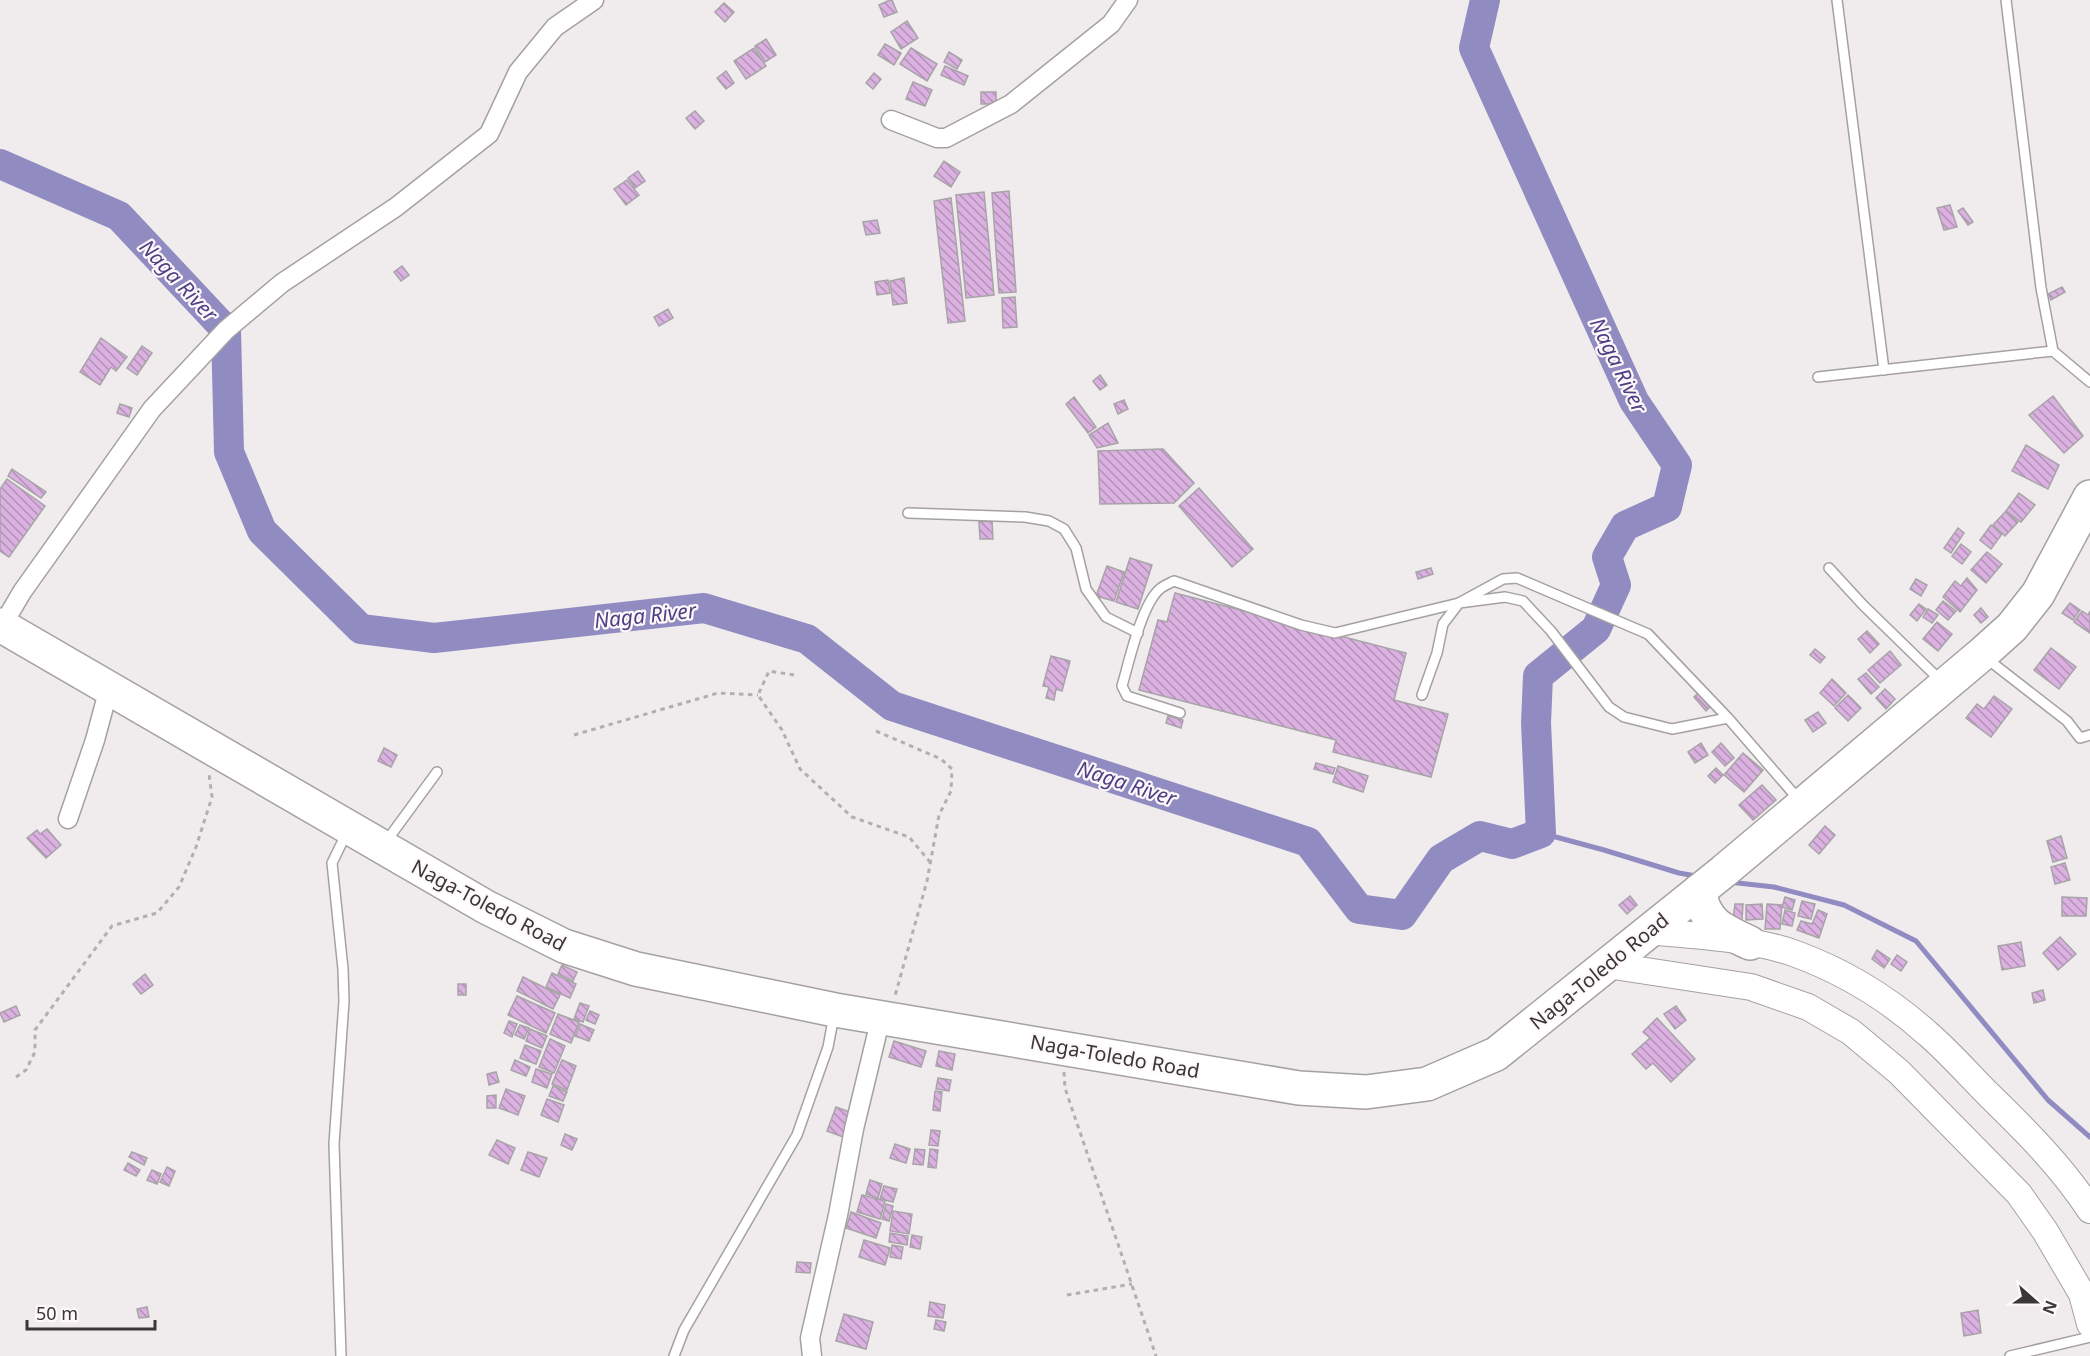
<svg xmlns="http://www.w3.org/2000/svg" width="2090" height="1356" viewBox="0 0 2090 1356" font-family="'Noto Sans',sans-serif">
  <defs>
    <pattern id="building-back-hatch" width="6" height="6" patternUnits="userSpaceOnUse" patternTransform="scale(1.5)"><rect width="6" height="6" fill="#dbb1e1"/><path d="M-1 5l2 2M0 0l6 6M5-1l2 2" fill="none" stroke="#b391b7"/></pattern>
  </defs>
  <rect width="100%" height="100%" fill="#f0ebed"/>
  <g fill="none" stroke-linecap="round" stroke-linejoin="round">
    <g stroke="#908bc0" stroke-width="5">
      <path d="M1541,833L1604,850L1679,873L1696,876"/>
      <path d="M1729,882L1774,887L1844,905L1916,941L2048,1100L2090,1137"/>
    </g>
    <path stroke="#908bc0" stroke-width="30" d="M0,164L119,216L226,330L229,452L262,531L361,629L434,638L704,608L807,639L892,706L1308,842L1359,909L1402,915L1441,859L1480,836L1512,844L1541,833L1536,723L1538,676L1596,629L1616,585L1607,557L1625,526L1667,507L1677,465L1634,401L1474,48L1485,0"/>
  </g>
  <g fill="url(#building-back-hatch)" stroke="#a7a4a7" stroke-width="1.5">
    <path d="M890,0H892L897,12L884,17L879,5Z"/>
    <path d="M724,3L734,12L725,22L715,12Z"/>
    <path d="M907,21L918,38L901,49L891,32Z"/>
    <path d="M766,39L776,55L765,62L755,46Z"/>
    <path d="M885,44L901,53L894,65L878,55Z"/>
    <path d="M754,48L766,66L746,79L734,61Z"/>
    <path d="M911,48L937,64L927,81L900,64Z"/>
    <path d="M949,52L962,60L957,69L944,62Z"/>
    <path d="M945,66L968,76L964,85L941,75Z"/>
    <path d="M726,71L734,83L726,89L717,78Z"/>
    <path d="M874,73L881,79L873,89L866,83Z"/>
    <path d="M913,82L932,90L925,106L906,99Z"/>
    <rect x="981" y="92" width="15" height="12"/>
    <path d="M695,111L704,121L695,129L686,118Z"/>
    <path d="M944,161L960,172L951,187L934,176Z"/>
    <path d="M638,171L645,181L635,188L628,178Z"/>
    <path d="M627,180L639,195L626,205L614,189Z"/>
    <path d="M1009,191L1016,292L999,293L992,193Z"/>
    <path d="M984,192L994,295L966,298L956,195Z"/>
    <path d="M951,198L965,321L948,323L934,201Z"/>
    <path d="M1950,205L1957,227L1944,230L1937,208Z"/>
    <path d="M1963,208L1973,222L1968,225L1958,211Z"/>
    <path d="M877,220L880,233L866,235L863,222Z"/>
    <path d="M402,266L409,275L401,281L394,272Z"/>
    <path d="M904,278L907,303L893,305L890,281Z"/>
    <path d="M888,280L890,293L877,295L875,282Z"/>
    <path d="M2062,287L2065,292L2051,300L2048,294Z"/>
    <path d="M1015,297L1017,327L1003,328L1002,298Z"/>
    <path d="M668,309L673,318L659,326L654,317Z"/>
    <path d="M101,338L127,357L116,371L111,367L100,385L80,372Z"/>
    <path d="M142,346L152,353L137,375L127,368Z"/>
    <path d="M1100,375L1107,385L1100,390L1093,381Z"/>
    <path d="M2053,396L2083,436L2064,453L2029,415Z"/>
    <path d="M1074,397L1096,427L1088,433L1066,404Z"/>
    <path d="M1124,400L1128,409L1118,414L1114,404Z"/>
    <path d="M120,404L132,408L129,417L117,413Z"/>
    <path d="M1108,423L1118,443L1097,448L1089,435Z"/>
    <path d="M2026,445L2059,465L2048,489L2012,471Z"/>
    <path d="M1163,449L1194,483L1174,503L1100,504L1098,451Z"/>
    <path d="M12,469L46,492L41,498L8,476Z"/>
    <path d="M7,479L45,506L9,557L0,551V489Z"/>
    <path d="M1199,488L1253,549L1232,567L1179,506Z"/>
    <path d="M2019,493L2035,505L2021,522L2006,511Z"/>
    <path d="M2006,511L2018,522L2005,536L1993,525Z"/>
    <path d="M992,521L993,539H980L979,522Z"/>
    <path d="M1991,525L2002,534L1991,549L1980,540Z"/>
    <path d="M1958,528L1964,533L1951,553L1944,548Z"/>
    <path d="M1961,544L1971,552L1962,564L1952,556Z"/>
    <path d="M1987,552L2002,564L1986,583L1971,570Z"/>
    <path d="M1130,558L1152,565L1138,609L1116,602Z"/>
    <path d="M1107,566L1124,572L1114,601L1096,596Z"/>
    <path d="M1431,568L1433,574L1418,579L1416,572Z"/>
    <path d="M1967,578L1977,590L1960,612L1943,597L1955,581L1961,586Z"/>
    <path d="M1916,579L1927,585L1921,596L1910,589Z"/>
    <path d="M1175,593L1406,653L1394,700L1448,714L1431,777L1333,752L1336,740L1139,690L1158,620L1167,622Z"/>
    <path d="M1943,601L1956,611L1948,620L1936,610Z"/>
    <path d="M2070,603L2080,610L2073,620L2062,613Z"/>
    <path d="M1919,604L1926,609L1917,621L1910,615Z"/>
    <path d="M1981,608L1988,617L1981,623L1974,615Z"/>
    <path d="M1928,609L1938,615L1932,623L1923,617Z"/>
    <path d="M2082,611L2088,615L2090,611V633L2074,622Z"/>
    <path d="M1937,622L1952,634L1938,651L1923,639Z"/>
    <path d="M1867,631L1879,644L1870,653L1858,639Z"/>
    <path d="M2051,648L2076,667L2059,689L2034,670Z"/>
    <path d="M1815,649L1825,657L1820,663L1810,655Z"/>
    <path d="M1890,651L1901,665L1880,683L1868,670Z"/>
    <path d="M1051,656L1070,661L1062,691L1056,689L1054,700L1046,698L1049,687L1043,686Z"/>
    <path d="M1866,673L1879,687L1871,694L1858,679Z"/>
    <path d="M1832,679L1846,693L1834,706L1820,693Z"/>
    <path d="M1885,689L1895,699L1886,709L1876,698Z"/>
    <path d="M1698,693L1710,707L1706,711L1694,697Z"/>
    <path d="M1848,695L1861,708L1848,721L1835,708Z"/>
    <path d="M1994,696L2012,709L1991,737L1966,718L1977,704L1984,709Z"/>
    <path d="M1818,712L1826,723L1813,732L1805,720Z"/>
    <path d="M1168,716L1183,720L1181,728L1166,723Z"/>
    <path d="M1701,743L1708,755L1695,763L1688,752Z"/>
    <path d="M1721,743L1734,758L1725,766L1712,752Z"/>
    <path d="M384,748L397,755L391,767L378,761Z"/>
    <path d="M1743,753L1763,770L1744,792L1724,775Z"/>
    <path d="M1316,763L1335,768L1333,774L1314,769Z"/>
    <path d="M1338,766L1368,776L1363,792L1333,782Z"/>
    <path d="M1716,768L1723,775L1715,783L1708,776Z"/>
    <path d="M1762,785L1776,800L1753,820L1739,805Z"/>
    <path d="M1825,826L1835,835L1819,854L1809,845Z"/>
    <path d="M47,829L61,845L46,858L27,838L37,830L40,834Z"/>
    <path d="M2061,836L2067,858L2053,862L2047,841Z"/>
    <path d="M2065,863L2070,880L2055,884L2051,867Z"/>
    <path d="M1630,896L1637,905L1627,914L1619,905Z"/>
    <path d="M1785,897L1795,900L1792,910L1782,907Z"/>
    <path d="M2062,897L2087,898L2086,916H2062Z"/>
    <path d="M1802,901L1815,904L1811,919L1798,916Z"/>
    <path d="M1735,904H1743L1742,920L1733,919Z"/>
    <path d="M1762,904L1763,919L1746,920V905Z"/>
    <path d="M1767,904L1782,905L1780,929H1765Z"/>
    <path d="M1785,910L1795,913L1792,926L1782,924Z"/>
    <path d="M1818,910L1827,914L1819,938L1797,930L1801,921L1812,924Z"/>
    <path d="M2060,937L2076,954L2058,970L2043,953Z"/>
    <path d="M2021,942L2025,966L2002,970L1998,946Z"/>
    <path d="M1877,950L1890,959L1884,968L1872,959Z"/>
    <path d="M1897,955L1907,962L1901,971L1891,964Z"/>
    <path d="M562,965L577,972L573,981L558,974Z"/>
    <path d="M552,973L576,984L570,998L546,987Z"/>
    <path d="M145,974L153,985L141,994L133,984Z"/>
    <path d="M523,977L560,995L553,1009L517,991Z"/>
    <rect x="458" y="984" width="8" height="11"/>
    <path d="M2043,990L2045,1000L2034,1003L2032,993Z"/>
    <path d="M517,996L555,1013L546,1033L508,1015Z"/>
    <path d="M580,1003L589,1006L583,1022L574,1019Z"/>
    <path d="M16,1006L20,1015L4,1022L0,1013Z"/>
    <path d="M1676,1006L1686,1020L1675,1029L1664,1014Z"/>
    <path d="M590,1011L599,1015L595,1024L586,1020Z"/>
    <path d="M558,1014L579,1022L571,1043L550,1034Z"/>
    <path d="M1657,1018L1695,1059L1671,1082L1653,1063L1646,1069L1632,1054L1650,1038L1643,1032Z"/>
    <path d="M509,1021L517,1024L512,1037L504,1033Z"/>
    <path d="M580,1024L594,1030L589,1041L575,1036Z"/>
    <path d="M520,1025L529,1028L524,1039L515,1035Z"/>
    <path d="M530,1029L547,1036L542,1048L526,1041Z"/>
    <path d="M550,1039L565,1046L554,1073L539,1067Z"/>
    <path d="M894,1041L926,1051L921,1067L889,1057Z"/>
    <path d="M525,1045L541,1051L536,1064L520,1058Z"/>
    <path d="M939,1051L955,1054L952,1070L936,1066Z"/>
    <path d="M515,1060L530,1067L526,1076L511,1070Z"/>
    <path d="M562,1060L576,1066L567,1090L552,1084Z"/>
    <path d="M536,1069L552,1074L547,1088L532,1082Z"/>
    <path d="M496,1072L499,1082L489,1085L487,1074Z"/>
    <path d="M938,1078L951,1080L949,1091L936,1089Z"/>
    <path d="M553,1086L567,1092L563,1101L549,1096Z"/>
    <path d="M506,1089L525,1096L518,1115L499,1108Z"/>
    <path d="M935,1091L942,1092L940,1111L933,1110Z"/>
    <path d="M496,1095V1108H487V1096Z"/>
    <path d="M547,1099L564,1105L558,1122L541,1115Z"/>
    <path d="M836,1107L855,1114L846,1138L827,1131Z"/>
    <path d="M931,1130L940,1131L938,1146L929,1145Z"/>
    <path d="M565,1134L577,1139L572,1150L561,1145Z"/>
    <path d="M497,1140L515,1148L508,1164L489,1155Z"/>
    <path d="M895,1144L910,1149L906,1163L890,1158Z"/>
    <path d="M915,1149L925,1150L923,1165L913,1164Z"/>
    <path d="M930,1149L938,1150L936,1168L928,1167Z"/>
    <path d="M132,1152L147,1158L144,1165L129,1157Z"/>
    <path d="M528,1152L547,1158L539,1177L521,1170Z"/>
    <path d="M128,1163L140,1170L136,1176L124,1170Z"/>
    <path d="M167,1167L175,1171L169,1186L160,1182Z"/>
    <path d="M152,1170L161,1174L157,1184L147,1180Z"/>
    <path d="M870,1180L882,1184L878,1198L866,1194Z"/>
    <path d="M884,1186L897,1189L893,1202L880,1199Z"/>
    <path d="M862,1195L885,1201L880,1219L857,1212Z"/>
    <path d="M886,1204L893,1206L889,1221L882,1219Z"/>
    <path d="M893,1211L912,1214L909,1234L890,1231Z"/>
    <path d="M851,1212L881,1223L876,1238L846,1228Z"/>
    <path d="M890,1233L908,1236L907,1245L889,1242Z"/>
    <path d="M912,1235L922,1237L920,1249L910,1247Z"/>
    <path d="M864,1240L890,1248L885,1265L859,1257Z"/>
    <path d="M892,1245L903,1247L901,1259L890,1257Z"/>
    <path d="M797,1262L811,1263L810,1273L796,1272Z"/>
    <path d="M930,1302L945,1305L943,1318L928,1316Z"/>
    <path d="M147,1307L149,1317L139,1318L137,1309Z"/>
    <path d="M1978,1310L1981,1333L1964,1336L1961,1313Z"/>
    <path d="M844,1314L873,1322L866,1349L836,1341Z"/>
    <path d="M936,1320L946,1322L944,1331L934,1329Z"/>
  </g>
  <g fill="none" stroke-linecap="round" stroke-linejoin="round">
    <g stroke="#a5a1a2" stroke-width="12">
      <g id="lane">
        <path d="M1837,0L1884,370"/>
        <path d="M2006,0L2041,288L2053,351L2090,382"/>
        <path d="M1818,377L2053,351"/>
        <path d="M908,513L1025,517L1049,521L1064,529L1076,548L1086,589L1106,617L1138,633"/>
        <path d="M1829,568L1863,605L1941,681"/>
        <path d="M1986,658L2067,721L2080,738L2090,735"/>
        <path d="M1422,695L1437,653L1443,624L1459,603L1505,597L1523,601L1551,631L1609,707L1624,717L1672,729L1728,718"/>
        <path d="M1180,713L1127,696L1122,686C1129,662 1142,602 1161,588C1165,585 1170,583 1174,581L1301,625L1335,633L1459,603L1503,579L1517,578L1648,634L1728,718L1799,800"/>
        <path d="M385,843L437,772"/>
        <path d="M341,1356L334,1144L344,1001L343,969L332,863L347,832"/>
        <path d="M674,1356L684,1330L797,1135L828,1047L834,1015"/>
        <path d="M2010,1356L2090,1337"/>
      </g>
    </g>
    <g stroke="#a5a1a2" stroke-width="21">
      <g id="street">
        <path d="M891,120L937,138H946L1011,104L1111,24L1128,0"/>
        <path d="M2,626L22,592L152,409L226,330L282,283L396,207L489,134L518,72L555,27L594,0"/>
        <path d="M68,819L95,740L109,688"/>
        <path d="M812,1356L810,1338L838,1215L854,1129L881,1017"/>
      </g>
    </g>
    <g stroke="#a5a1a2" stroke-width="28">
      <g id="secondary">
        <path d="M1649,931C1695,936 1753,938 1796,954C1845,972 1889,999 1928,1034C1949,1052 1968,1074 1989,1095C2025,1130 2062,1167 2090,1210"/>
        <path d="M1607,965L1751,987L1808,1007L1851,1032L1899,1072L2019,1194L2045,1231L2082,1294L2090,1324"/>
      </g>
    </g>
    <g stroke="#a5a1a2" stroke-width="36">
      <g id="highway">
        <path d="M0,625L486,907L564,946L636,969L835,1010L1299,1088L1366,1092L1427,1084L1496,1054L1724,871L1982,654L2012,627L2038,594L2090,497"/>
        <path d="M1699,891C1705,924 1722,930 1750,943"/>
      </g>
    </g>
    <g stroke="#b3afb0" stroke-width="3" stroke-dasharray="4.5 4.5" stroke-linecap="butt">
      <path d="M794,675L769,671L758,695L782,730L800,769L852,817L909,837L930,862"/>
      <path d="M876,731L941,759L952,769L951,791L939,815L927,881L895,996"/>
      <path d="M574,735L718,693L758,695"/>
      <path d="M1064,1072L1065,1088L1156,1356"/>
      <path d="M16,1077L26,1070L35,1052V1030L112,926L157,913L179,887L196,847L212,797L209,774"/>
      <path d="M1067,1295L1132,1284"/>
    </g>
    <use href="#lane" stroke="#fff" stroke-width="9"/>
    <use href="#street" stroke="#fff" stroke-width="18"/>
    <use href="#secondary" stroke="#fff" stroke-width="26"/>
    <use href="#highway" stroke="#fff" stroke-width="33"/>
  </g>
  <g text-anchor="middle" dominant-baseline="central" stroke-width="4.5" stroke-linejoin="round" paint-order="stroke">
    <g font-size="20" fill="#393737" stroke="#fef8fa">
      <text transform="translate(489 905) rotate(28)">Naga-Toledo Road</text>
      <text transform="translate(1599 971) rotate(-39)">Naga-Toledo Road</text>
      <text transform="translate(1115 1056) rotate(10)">Naga-Toledo Road</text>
    </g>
    <g font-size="21" font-style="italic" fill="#4d4185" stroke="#fef8fa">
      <text transform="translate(179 280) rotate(47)">Naga River</text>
      <text transform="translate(1619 365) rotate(64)">Naga River</text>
      <text transform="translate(645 615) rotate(-6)">Naga River</text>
      <text transform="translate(1127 783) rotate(18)">Naga River</text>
    </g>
  </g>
  <g transform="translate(2036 1302) rotate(111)" stroke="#fef8fa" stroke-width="4.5" paint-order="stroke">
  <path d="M0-4.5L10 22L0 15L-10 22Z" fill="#393737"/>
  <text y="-9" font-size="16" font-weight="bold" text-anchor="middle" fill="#393737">N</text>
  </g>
  <path d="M27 1320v9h128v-9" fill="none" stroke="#393737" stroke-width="3"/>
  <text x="36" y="1320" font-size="18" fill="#393737" stroke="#fef8fa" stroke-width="4.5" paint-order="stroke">50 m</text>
</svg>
